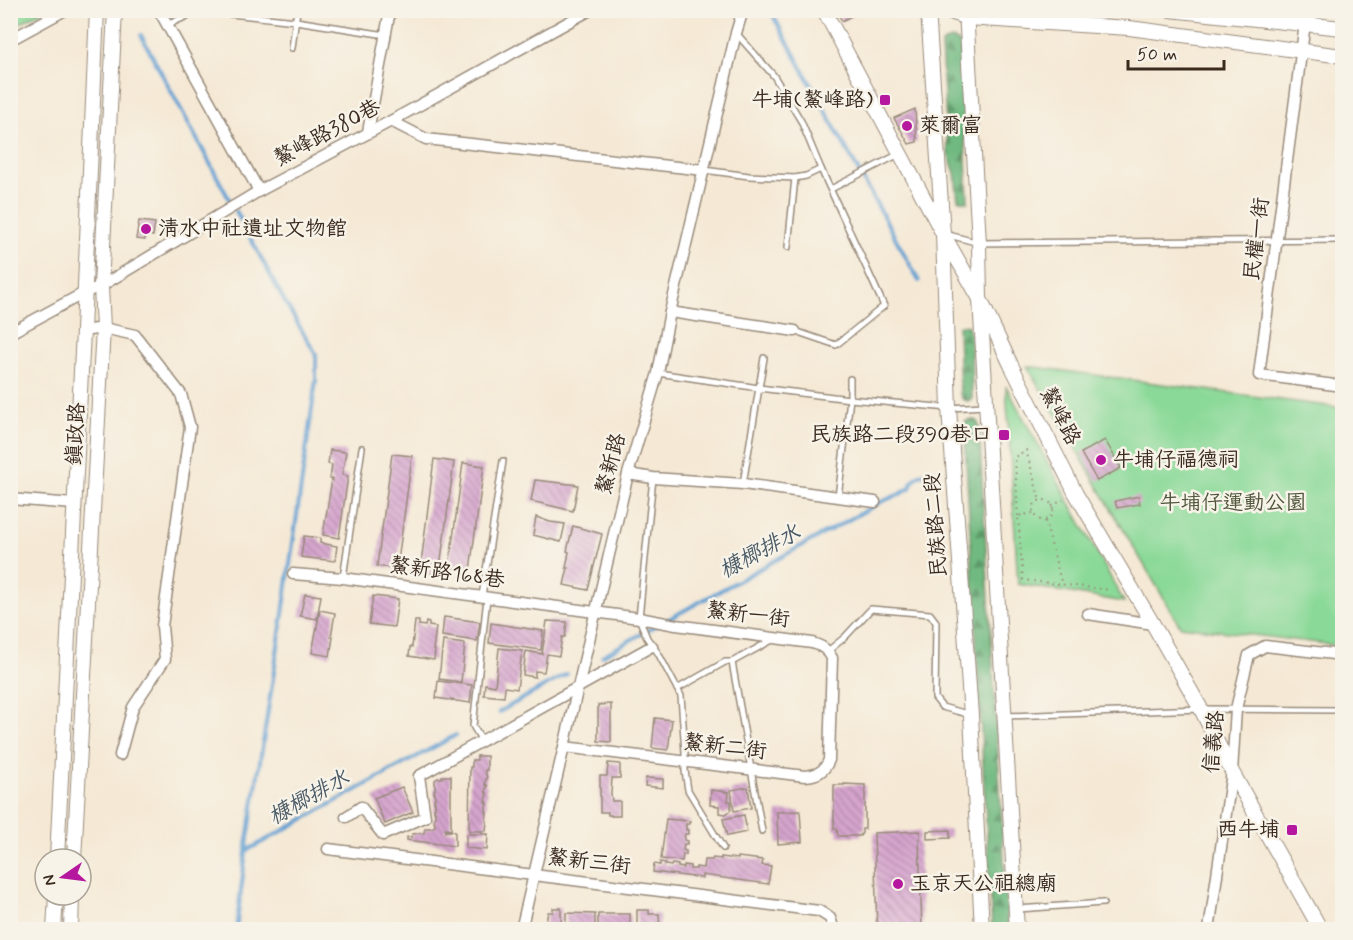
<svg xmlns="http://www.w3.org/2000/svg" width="1353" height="940" viewBox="0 0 1353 940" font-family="Mynerve,'LXGW WenKai TC',sans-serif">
  <defs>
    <pattern id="forest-firs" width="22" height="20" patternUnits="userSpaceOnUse" patternTransform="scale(1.5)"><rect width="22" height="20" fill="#6fb980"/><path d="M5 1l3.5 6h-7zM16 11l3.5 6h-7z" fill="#5c9768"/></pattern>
    <pattern id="building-back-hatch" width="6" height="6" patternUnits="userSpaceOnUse" patternTransform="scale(1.5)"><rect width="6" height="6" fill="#d6a4ce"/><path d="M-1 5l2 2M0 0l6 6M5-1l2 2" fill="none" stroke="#af86a7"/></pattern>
  </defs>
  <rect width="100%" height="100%" fill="#f7f3e8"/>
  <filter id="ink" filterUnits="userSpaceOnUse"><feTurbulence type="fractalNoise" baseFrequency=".0167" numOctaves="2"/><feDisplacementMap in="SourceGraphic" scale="12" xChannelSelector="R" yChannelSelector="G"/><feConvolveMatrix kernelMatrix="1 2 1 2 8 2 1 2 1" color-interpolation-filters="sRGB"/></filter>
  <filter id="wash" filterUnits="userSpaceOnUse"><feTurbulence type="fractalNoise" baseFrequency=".008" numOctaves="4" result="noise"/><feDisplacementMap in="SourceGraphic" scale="24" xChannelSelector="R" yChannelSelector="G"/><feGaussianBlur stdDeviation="1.35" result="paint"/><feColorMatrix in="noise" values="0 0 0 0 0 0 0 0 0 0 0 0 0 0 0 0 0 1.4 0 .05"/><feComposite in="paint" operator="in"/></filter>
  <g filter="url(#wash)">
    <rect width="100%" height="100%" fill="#f5e9d5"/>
    <g fill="#8ad998" stroke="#62825b" stroke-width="1.5">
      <path d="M11,10H43V11L11,28Z"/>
      <path d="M1027,366L1342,408V646L1180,626Z"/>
      <path d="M1006,386L1124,602L1018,584Z"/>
    </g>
    <g fill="url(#forest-firs)" stroke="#55724f" stroke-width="1.5">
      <path d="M952,39L959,42L961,47L968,202L958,200L955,173L948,154L941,46L945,41Z"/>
      <path d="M962,325L968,326L971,339L972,399L967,401L962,399L960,394L958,326Z"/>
      <path d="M973,420L977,421L979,426L1008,929H992L964,425L966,421Z"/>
    </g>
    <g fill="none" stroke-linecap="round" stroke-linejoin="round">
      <g stroke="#5f9fd2" stroke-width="4">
        <path d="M770,10L919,281"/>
        <path d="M141,35L229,199"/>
        <path d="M236,211L283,299L316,354V380L283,614L246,851"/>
        <path d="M665,621L881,502L900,494L910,488L912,482L918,476L929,471"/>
        <path d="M602,656L659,624"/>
        <path d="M499,712L567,674"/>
        <path d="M236,930L246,851L456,735"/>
      </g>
    </g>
    <g id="blocks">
      <g fill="url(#building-back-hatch)">
        <path d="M836,10H862L842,21Z"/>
        <path d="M915,109L917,142L909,144L894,118Z"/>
        <path d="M139,221L155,223L153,236L145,234V240L136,239Z"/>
        <path d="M1105,440L1121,468L1097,481L1081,453Z"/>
        <path d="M330,450L346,452L342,475L348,476L339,538L323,535L332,479H330L332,465L328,464Z"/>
        <path d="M392,454L412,456L397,569L377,566Z"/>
        <path d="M434,459L454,462L439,575L420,572Z"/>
        <path d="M463,463L484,466L470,570L449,568Z"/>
        <path d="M535,480L578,485L573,511L531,501Z"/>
        <path d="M1139,496L1140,504L1117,508L1115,501Z"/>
        <path d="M536,517L550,522L565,524L561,542L533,535Z"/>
        <path d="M573,526L602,534L588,590L564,585L568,568H566L569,552L567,551Z"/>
        <path d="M304,536L320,538V543L337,546L335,561L301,557Z"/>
        <path d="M305,594L321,596L317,619L300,616Z"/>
        <path d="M373,596L398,599L394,627L369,624Z"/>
        <path d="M320,610L335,613L331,637H333L330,656L312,653Z"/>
        <path d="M444,617L480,622L477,641L442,636Z"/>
        <path d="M415,621H419V625L425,626L426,622L429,623V626L436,627L433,650H435L434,660L409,656L410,647H412Z"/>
        <path d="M547,621L567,622L565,637H562L559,656L547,654L544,672L535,671V677L523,675L526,651L542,654Z"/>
        <path d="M491,623L543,631L541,650L489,643Z"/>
        <path d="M443,641L465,644L461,682L439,679Z"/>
        <path d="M499,648L522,651L517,689L505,687L504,697L484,695L485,684L495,686Z"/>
        <path d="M438,681L472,685L470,703L436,698Z"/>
        <path d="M611,704V742L598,741V705Z"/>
        <path d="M655,718L672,720L668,750L652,748Z"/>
        <path d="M477,756H487V770H485L487,779H486L485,785H487V788H486V793H487L485,802H487V805H486V812H487L486,821H487L486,831H469L470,767H472V760H477Z"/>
        <path d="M608,763L620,764V778H612L611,793L612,801H620V816H611V815H608V812H600V776H607Z"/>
        <path d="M442,776H451V830L445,829V833V831H455V846L407,840V837H412V834L424,833L425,828H432L435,826L434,818H435V811H434V808H435V802H434V799H435V793H434V790H435V780L438,778H442Z"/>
        <path d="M646,778L663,779V788L645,786Z"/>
        <path d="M844,784L865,785V829H862V833L860,836H839L838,835L837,829H834V785H844Z"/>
        <path d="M402,787L413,812L385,824L374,798Z"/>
        <path d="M748,787L751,808L734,811L731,790Z"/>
        <path d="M711,790L729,792L728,801H731V810L726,814L719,813V806L710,805Z"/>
        <path d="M800,811L802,842L778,844L777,812Z"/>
        <path d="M744,815L747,832L727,836L723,819Z"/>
        <path d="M666,819L690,821L689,824H686V830H688V834H685L684,840L687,841V844H684L683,850L686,851V855L683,854L682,861L661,859Z"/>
        <path d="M950,830V838L927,839V831Z"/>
        <path d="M920,831V839H919L922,930H877L874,833Z"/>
        <path d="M466,834H488L487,850L466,848Z"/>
        <path d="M721,857L738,859V857L763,860L762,865L771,866L768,884L702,875V878L653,872L654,864L660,865V862L666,863L665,865L671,866L672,864L678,865V867L684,868V865L690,866V869H696V867L703,868L704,860H712L713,858L721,859Z"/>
        <path d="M553,908H561V930H544L548,912H553Z"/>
        <path d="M637,910H649V914H659L660,930H637Z"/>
        <path d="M566,913L595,914V930H566Z"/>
        <rect x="598" y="914" width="32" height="16"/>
      </g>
    </g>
  </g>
  <g filter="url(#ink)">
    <use href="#blocks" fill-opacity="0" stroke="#988a7a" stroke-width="1.5"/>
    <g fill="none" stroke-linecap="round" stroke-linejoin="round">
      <g stroke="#988a7a" stroke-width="8">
        <g id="service">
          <path d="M167,25L194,13H222L296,21L386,35"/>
          <path d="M736,33L774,76L801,121L821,169L884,306L836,345L795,331"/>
          <path d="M292,48L297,10"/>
          <path d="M704,170L749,176L795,178L806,176L821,169"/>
          <path d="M831,189L899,154"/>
          <path d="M945,234L979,243L1342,240"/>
          <path d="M788,247L795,178"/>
          <path d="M658,373L759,388L850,399L949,408L984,406"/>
          <path d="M653,478L639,618L647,638L658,653L681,696L685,752V771L688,790L723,848"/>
          <path d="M743,484L764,358"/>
          <path d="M838,497L850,399V379"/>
          <path d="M343,578L362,448"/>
          <path d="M482,596L503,461"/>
          <path d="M828,651L845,637L871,609L930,614L936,622L935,698L942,707L971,715"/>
          <path d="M732,662L762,831"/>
          <path d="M677,689L725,662H732L774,639"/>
          <path d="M1006,716L1201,709L1342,710"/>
          <path d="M482,741L473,726L487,598"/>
          <path d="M1018,909L1103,903"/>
        </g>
      </g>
      <g stroke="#988a7a" stroke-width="13">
        <g id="minor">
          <path d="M159,10L259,191"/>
          <path d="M1305,23L1259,375L1342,386"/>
          <path d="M10,40L65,10"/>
          <path d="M391,121L426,139L704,170"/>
          <path d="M368,132L390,10"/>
          <path d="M670,312L795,331"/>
          <path d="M83,331L103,328L135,335L181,394L190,427L162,626L165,659L133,707L120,755"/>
          <path d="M10,333L84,293L101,286L259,191L391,121L590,10"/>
          <path d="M628,474L653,478L743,484L875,502"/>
          <path d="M10,499L74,504"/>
          <path d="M293,574L343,578L639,618L676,625L812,643C822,646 827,649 832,658L829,760C824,772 817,775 805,776L564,747"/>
          <path d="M1088,614L1153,624"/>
          <path d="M346,817L361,807L383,835L425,817L419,776L652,646"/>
          <path d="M328,849L819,911L830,918L834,930"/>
          <path d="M521,930L628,474L658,373L670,312L736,33L743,10"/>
          <path d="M1209,930L1232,772L1236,709L1249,655L1265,646L1342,655"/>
        </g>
      </g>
      <g stroke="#988a7a" stroke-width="16">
        <g id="tertiary">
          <path d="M824,10L943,234L980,299L1011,365L1076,494L1153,624L1201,709L1232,772L1321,930"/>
          <path d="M928,10L943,234L949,408L971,715L982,930"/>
          <path d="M946,10L966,18L1129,28L1342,56"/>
          <path d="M966,10L979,243L980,299L1017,930"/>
          <path d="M1170,10L1342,28"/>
          <path d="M57,859L83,331L97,10"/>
          <path d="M74,859L103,328L101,286L115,10"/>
          <path d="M54,930L56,895"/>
          <path d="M71,930L72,895"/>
        </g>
      </g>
      <g stroke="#988a7a" stroke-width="2" stroke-dasharray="1.5 4.5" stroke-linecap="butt">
        <circle cx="1043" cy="510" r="10"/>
        <path d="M1052,506L1063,500"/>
        <path d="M1033,513L1018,516L1023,580L1111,590"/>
        <path d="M1018,516L1015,457L1026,450L1040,501"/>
        <path d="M1045,521L1062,585"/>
      </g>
      <use href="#service" stroke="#fff" stroke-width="5"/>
      <use href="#minor" stroke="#fff" stroke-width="10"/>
      <use href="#tertiary" stroke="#fff" stroke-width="14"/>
    </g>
  </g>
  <g fill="#b5179e" stroke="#f7f3e8" stroke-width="2">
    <rect x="879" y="94" width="12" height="12" rx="3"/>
    <circle cx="907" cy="126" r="6"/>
    <circle cx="146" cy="229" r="6"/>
    <rect x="998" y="429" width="12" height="12" rx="3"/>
    <circle cx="1101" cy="460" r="6"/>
    <rect x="1286" y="824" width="12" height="12" rx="3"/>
    <circle cx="898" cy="884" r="6"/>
  </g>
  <g text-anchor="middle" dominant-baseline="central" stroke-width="5" stroke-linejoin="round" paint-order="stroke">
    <g font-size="21" fill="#3b2a1e" stroke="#f7f3e8" text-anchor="start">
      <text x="873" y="100" text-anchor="end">牛埔(鰲峰路)</text>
      <text x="919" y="126">萊爾富</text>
      <text x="158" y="229">清水中社遺址文物館</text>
      <text x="992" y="435" text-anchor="end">民族路二段390巷口</text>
      <text x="1113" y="460">牛埔仔福德祠</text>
      <text x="1280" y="830" text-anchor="end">西牛埔</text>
      <text x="910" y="884">玉京天公祖總廟</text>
    </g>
    <g font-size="21" fill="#3b2a1e" stroke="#f7f3e8">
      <text transform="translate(327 133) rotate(-28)">鰲峰路380巷</text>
      <text transform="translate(1257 239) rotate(-83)">民權一街</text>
      <text transform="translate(1060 416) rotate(63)">鰲峰路</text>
      <text transform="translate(76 434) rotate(-87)">鎮政路</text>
      <text transform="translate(611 464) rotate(-75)">鰲新路</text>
      <text transform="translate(936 525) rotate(-94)">民族路二段</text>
      <text transform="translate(447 573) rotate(8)">鰲新路168巷</text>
      <text transform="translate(748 615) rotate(7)">鰲新一街</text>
      <text transform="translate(1214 742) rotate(-85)">信義路</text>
      <text transform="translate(725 747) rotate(7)">鰲新二街</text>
      <text transform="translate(589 862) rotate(7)">鰲新三街</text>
    </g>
    <g font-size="21" fill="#4f563c" stroke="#f7f3e8">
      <text x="1233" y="503">牛埔仔運動公園</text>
    </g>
    <g font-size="22" font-style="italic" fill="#495966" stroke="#f7f3e8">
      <text transform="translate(760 552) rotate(-28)">槺榔排水</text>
      <text transform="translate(309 798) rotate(-29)">槺榔排水</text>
    </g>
  </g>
  <rect width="1353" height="940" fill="none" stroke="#f7f3e8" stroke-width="36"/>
  <g transform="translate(63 877) rotate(256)"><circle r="28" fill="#f7f3e8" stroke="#aca397" stroke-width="1.5"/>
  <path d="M0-4.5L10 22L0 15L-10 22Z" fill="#b5179e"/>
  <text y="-9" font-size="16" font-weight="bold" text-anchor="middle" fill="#3b2a1e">N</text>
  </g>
  <path d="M1128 60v9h96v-9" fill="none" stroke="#3b2a1e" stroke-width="3"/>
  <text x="1137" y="60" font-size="18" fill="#3b2a1e" stroke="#f7f3e8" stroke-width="4.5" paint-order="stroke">50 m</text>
</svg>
